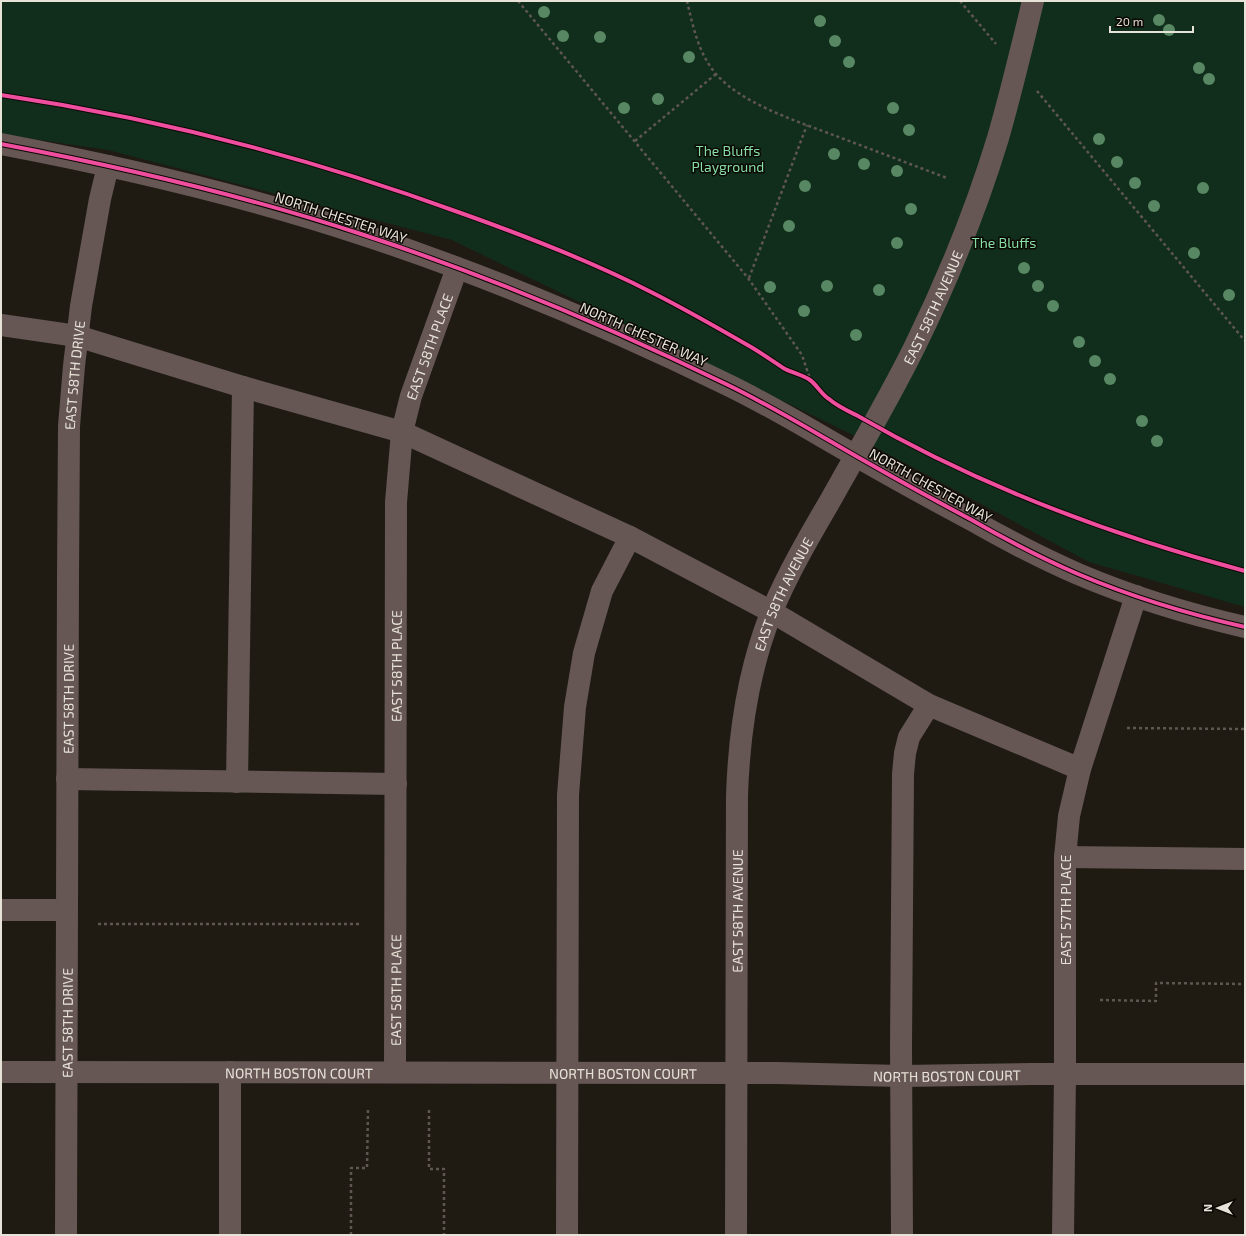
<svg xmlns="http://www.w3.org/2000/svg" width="1246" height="1236" viewBox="0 0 1246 1236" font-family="'Exo 2',sans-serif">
  <rect width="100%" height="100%" fill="#1f1b12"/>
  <path fill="#112e1c" d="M1,1H1245V607L1089,562L849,433L452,240L108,150L1,134Z"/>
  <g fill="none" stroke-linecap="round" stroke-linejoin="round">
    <g stroke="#5f5651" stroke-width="2.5" stroke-dasharray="3 3" stroke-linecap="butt">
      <path d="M518,1L748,278L802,355L810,379"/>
      <path d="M687,1C693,26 698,53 716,74C742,104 799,122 836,136C873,150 910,164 947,178"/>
      <path d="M960,1L996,44"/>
      <path d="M1037,91L1245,341"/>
      <path d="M635,141L716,74"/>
      <path d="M749,278L807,125"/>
      <path d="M1127,728L1245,729"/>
      <path d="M98,924H359"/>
      <path d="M1100,1000L1156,1001V983L1245,984"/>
      <path d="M429,1110V1169H444V1235"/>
      <path d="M351,1235V1168H367L368,1110"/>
    </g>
    <g stroke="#665754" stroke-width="22">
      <path d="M1,144C122,167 243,195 361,234C486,275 609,327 728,385C761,401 792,419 823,437C871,465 921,493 970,519C1005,539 1041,558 1078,574C1132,597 1188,614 1245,627"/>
      <path d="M1,325L77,336L243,387L402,432L630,537L772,612L929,705L1080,769"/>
      <path d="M67,779L396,784"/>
      <path d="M237,782L243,387"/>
      <path d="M1065,857L1245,859"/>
      <path d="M1,910H67"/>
      <path id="s1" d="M1,1072L777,1073L901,1076L1031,1074H1245"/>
      <path id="s2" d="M395,1072L396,502L402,432L411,396L457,268"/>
      <path id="s3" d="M66,1235L68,579L69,426L74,366L81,306L100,199L108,166"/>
      <path d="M230,1235V1072"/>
      <path d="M567,1235L568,795L575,707L584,653L602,591L630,537"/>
      <path id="s4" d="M736,1235L737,796C739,733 748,670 772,611C788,573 809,537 830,501C859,449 889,399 915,346C948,279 976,210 998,138C1011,93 1022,47 1033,1"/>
      <path d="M902,1235L901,1046L903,774L905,753L909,737L929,705"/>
      <path id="s5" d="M1063,1235L1065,1074V857L1069,816L1080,769L1136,596"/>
    </g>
    <g stroke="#0b0803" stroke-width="6">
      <g id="cycleway">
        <path d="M1,95C157,118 310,158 458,212C523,235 589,260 651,292C685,309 718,328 751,347C763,354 774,362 785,369C793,373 803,375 810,380C817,385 821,394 829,399C837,406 848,411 858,416C979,486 1110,535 1245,571"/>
        <path d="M1,144C122,167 243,195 361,234C486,275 609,327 728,385C761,401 792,419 823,437C871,465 921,493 970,519C1005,539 1041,558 1078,574C1132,597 1188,614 1245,627"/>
      </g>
    </g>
    <use href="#cycleway" stroke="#ef4d9e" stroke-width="4"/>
  </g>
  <g fill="#588763">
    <circle cx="544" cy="12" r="6"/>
    <circle cx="1159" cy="20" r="6"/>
    <circle cx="820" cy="21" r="6"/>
    <circle cx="1169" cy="30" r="6"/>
    <circle cx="563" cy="36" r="6"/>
    <circle cx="600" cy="37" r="6"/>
    <circle cx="835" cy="41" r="6"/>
    <circle cx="689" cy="57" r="6"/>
    <circle cx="849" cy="62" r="6"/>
    <circle cx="1199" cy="68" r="6"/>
    <circle cx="1209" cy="79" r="6"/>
    <circle cx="658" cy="99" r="6"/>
    <circle cx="624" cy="108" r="6"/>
    <circle cx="893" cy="108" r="6"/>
    <circle cx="909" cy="130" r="6"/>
    <circle cx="1099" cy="139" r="6"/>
    <circle cx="834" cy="154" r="6"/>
    <circle cx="1117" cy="162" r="6"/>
    <circle cx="864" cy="164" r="6"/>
    <circle cx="897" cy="171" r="6"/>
    <circle cx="1135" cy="183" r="6"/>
    <circle cx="805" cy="186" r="6"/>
    <circle cx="1203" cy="188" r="6"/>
    <circle cx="1154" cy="206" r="6"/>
    <circle cx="911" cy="209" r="6"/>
    <circle cx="789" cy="226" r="6"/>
    <circle cx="897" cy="243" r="6"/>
    <circle cx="1194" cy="253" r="6"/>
    <circle cx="1024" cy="268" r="6"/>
    <circle cx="827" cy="286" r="6"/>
    <circle cx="1038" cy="286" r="6"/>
    <circle cx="770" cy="287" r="6"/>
    <circle cx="879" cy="290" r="6"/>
    <circle cx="1229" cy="295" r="6"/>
    <circle cx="1053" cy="306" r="6"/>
    <circle cx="804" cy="311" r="6"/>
    <circle cx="856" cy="335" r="6"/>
    <circle cx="1079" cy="342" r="6"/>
    <circle cx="1095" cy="361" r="6"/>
    <circle cx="1110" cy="379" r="6"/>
    <circle cx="1142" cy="421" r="6"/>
    <circle cx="1157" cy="441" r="6"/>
  </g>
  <g text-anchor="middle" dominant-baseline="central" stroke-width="3" stroke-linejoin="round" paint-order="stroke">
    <g font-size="14" fill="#87dfa5" stroke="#0b0803">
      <text x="728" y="150">The Bluffs<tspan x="728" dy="16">Playground</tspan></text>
      <text x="1004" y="242">The Bluffs</text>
    </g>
    <g font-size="14" fill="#e8e3d8" stroke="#0b0803">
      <text transform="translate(341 217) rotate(18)">NORTH CHESTER WAY</text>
      <text stroke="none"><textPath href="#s4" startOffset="972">EAST 58TH AVENUE</textPath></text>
      <text transform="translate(644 334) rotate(24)">NORTH CHESTER WAY</text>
      <text stroke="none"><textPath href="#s2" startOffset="730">EAST 58TH PLACE</textPath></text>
      <text stroke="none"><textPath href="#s3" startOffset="860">EAST 58TH DRIVE</textPath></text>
      <text transform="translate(931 485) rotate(29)">NORTH CHESTER WAY</text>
      <text stroke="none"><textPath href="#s4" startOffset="648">EAST 58TH AVENUE</textPath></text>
      <text stroke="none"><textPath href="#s2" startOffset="406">EAST 58TH PLACE</textPath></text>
      <text stroke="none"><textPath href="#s3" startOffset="536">EAST 58TH DRIVE</textPath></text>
      <text stroke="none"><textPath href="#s5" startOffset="325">EAST 57TH PLACE</textPath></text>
      <text stroke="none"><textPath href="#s4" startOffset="324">EAST 58TH AVENUE</textPath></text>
      <text stroke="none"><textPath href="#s2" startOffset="82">EAST 58TH PLACE</textPath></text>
      <text stroke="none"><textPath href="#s3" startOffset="212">EAST 58TH DRIVE</textPath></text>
      <text stroke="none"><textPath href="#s1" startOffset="298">NORTH BOSTON COURT</textPath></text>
      <text stroke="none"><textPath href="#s1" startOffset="622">NORTH BOSTON COURT</textPath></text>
      <text stroke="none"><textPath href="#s1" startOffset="946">NORTH BOSTON COURT</textPath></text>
    </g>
  </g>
  <rect width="1246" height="1236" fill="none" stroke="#e8e3d8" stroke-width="4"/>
  <g transform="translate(1218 1208) rotate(270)" stroke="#0b0803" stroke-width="3" paint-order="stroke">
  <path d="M0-3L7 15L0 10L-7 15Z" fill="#e8e3d8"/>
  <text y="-6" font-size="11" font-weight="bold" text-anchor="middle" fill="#e8e3d8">N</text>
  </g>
  <path d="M1110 26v6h83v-6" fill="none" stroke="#e8e3d8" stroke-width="2"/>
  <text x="1116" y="26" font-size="12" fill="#e8e3d8" stroke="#0b0803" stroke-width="3" paint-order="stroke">20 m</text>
</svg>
